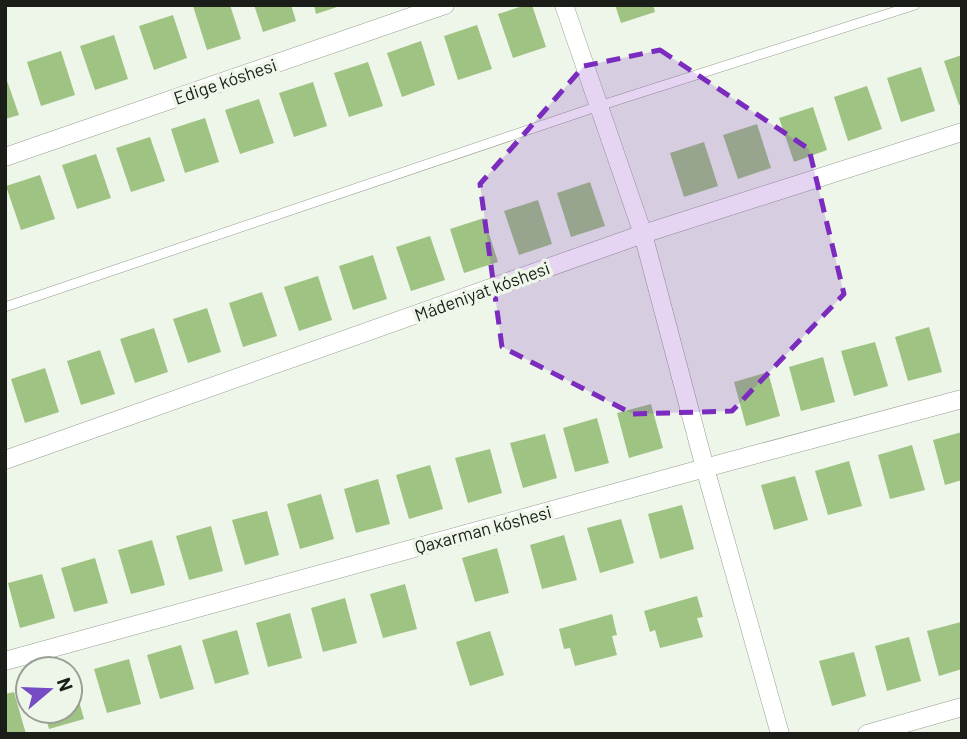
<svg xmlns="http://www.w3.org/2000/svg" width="967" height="739" viewBox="0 0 967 739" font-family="Barlow,sans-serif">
  <rect width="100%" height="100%" fill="#eef6e9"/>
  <g fill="#9ec383">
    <path d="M196,5H230L241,39L207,50L193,6Z"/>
    <path d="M254,5H291L296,21L263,32Z"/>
    <path d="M314,5H340V6L316,14Z"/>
    <path d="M526,5H532L546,47L513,58L498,14Z"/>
    <path d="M615,5H653L655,12L621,23Z"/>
    <path d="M173,15L187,58L154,70L139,26Z"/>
    <path d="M477,25L492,69L458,80L444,36Z"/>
    <path d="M114,35L128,79L95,90L80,46Z"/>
    <path d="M421,41L435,85L402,97L387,53Z"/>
    <path d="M61,51L75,95L41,106L27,62Z"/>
    <path d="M962,55V104L959,105L944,61Z"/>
    <path d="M368,62L383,106L349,117L334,73Z"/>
    <path d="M921,67L935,111L901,122L887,78Z"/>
    <path d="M5,75L19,115L5,119Z"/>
    <path d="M313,82L327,126L294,137L279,93Z"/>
    <path d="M867,86L882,129L848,141L834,97Z"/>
    <path d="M259,99L274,143L240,154L225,110Z"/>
    <path d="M813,107L827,150L794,162L779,118Z"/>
    <path d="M205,118L219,162L185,173L171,129Z"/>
    <path d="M757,124L771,168L738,179L723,135Z"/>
    <path d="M150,137L165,181L131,192L116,148Z"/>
    <path d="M704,142L718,186L684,197L670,153Z"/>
    <path d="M96,154L111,198L77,209L62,165Z"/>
    <path d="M40,175L55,219L21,230L6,186Z"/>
    <path d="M590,182L605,226L571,237L557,193Z"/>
    <path d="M538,200L552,244L519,255L504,211Z"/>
    <path d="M484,218L498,262L464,273L450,229Z"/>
    <path d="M430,236L445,280L411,291L396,247Z"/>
    <path d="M373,255L387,299L353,310L339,266Z"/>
    <path d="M318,276L332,320L299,331L284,287Z"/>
    <path d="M262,292L277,336L243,347L229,303Z"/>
    <path d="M207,308L221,352L188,363L173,319Z"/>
    <path d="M929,327L942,372L908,381L895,337Z"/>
    <path d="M154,328L168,372L135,383L120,339Z"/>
    <path d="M875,342L888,386L854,396L841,351Z"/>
    <path d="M100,350L115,394L81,405L67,361Z"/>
    <path d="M823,357L835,402L801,411L789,367Z"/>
    <path d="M45,368L59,412L25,423L11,379Z"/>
    <path d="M768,372L780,416L746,426L734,382Z"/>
    <path d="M651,404L663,448L629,458L617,413Z"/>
    <path d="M597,418L609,463L575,472L563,428Z"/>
    <path d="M962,432V480L945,485L933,440Z"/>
    <path d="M545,434L557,478L523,488L510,443Z"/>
    <path d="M912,445L925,490L890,499L878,455Z"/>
    <path d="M490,449L502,493L468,503L455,458Z"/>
    <path d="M849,461L862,506L828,515L815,471Z"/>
    <path d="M430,465L443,509L409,519L396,475Z"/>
    <path d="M795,476L808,520L774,530L761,485Z"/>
    <path d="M378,479L390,524L356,533L344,489Z"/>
    <path d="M321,494L334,539L300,549L287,504Z"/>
    <path d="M682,505L694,549L660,559L648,514Z"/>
    <path d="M267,511L279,555L245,565L232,520Z"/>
    <path d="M621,519L634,563L600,573L587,528Z"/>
    <path d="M211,526L223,571L189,580L176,536Z"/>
    <path d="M564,535L577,580L542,589L530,545Z"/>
    <path d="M152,540L165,585L131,594L118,550Z"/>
    <path d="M497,548L509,593L475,602L462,558Z"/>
    <path d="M95,558L108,603L74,612L61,568Z"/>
    <path d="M42,574L55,618L20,628L8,583Z"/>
    <path d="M405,584L417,629L383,638L370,594Z"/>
    <path d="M697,596L703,617L697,618L703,637L660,648L655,630L650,632L644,611Z"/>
    <path d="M345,598L357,643L323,652L311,608Z"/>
    <path d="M290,613L302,658L268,667L256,623Z"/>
    <path d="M612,614L617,635L612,636L617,655L575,666L570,648L564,649L559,629Z"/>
    <path d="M961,622L962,669L939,676L927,631Z"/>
    <path d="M237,630L249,674L215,684L202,640Z"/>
    <path d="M490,631L504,675L470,686L456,642Z"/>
    <path d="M909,637L921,681L887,691L875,646Z"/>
    <path d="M181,645L194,689L160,699L147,655Z"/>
    <path d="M854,652L866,696L832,706L819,661Z"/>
    <path d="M129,659L141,704L107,713L94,669Z"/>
    <path d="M71,673L84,719L49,729L44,711H70Z"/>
    <path d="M14,692L26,734H5V694Z"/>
  </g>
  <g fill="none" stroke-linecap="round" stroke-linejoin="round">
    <g stroke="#969d91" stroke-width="10">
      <path id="service" d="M5,307L599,106L915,5"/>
    </g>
    <g stroke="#969d91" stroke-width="19">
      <g id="minor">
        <path d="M564,5L643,234L705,468L780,734"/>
        <path d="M5,157L445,5"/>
        <path d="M5,460L643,234L962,132"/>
        <path d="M5,661L705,468L962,399"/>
        <path d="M867,734L962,707"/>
      </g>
    </g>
    <use href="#service" stroke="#fff" stroke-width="9"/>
    <use href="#minor" stroke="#fff" stroke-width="18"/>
  </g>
  <path fill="#7b2cbf" fill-opacity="0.2" stroke="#7b2cbf" stroke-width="5" stroke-dasharray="14 9" stroke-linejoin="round" d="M660,50L809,149L844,294L732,411L633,414L502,347L480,184L584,66Z"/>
  <g text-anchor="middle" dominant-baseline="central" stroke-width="7" stroke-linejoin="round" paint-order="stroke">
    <g font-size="18" fill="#1b1d19" stroke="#eef6e9">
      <text transform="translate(225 81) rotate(-19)">Edige kóshesi</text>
      <text transform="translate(482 291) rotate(-20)">Mádeniyat kóshesi</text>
      <text transform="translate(483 529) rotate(-15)">Qaxarman kóshesi</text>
    </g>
  </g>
  <rect width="967" height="739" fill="none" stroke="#1b1d19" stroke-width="14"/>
  <g transform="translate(49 690) rotate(71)"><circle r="33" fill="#eef6e9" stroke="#9a9f96" stroke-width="2"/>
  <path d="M0-5L12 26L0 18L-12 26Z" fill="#764cc5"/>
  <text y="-10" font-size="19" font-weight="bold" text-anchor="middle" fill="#1b1d19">N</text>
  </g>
</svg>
